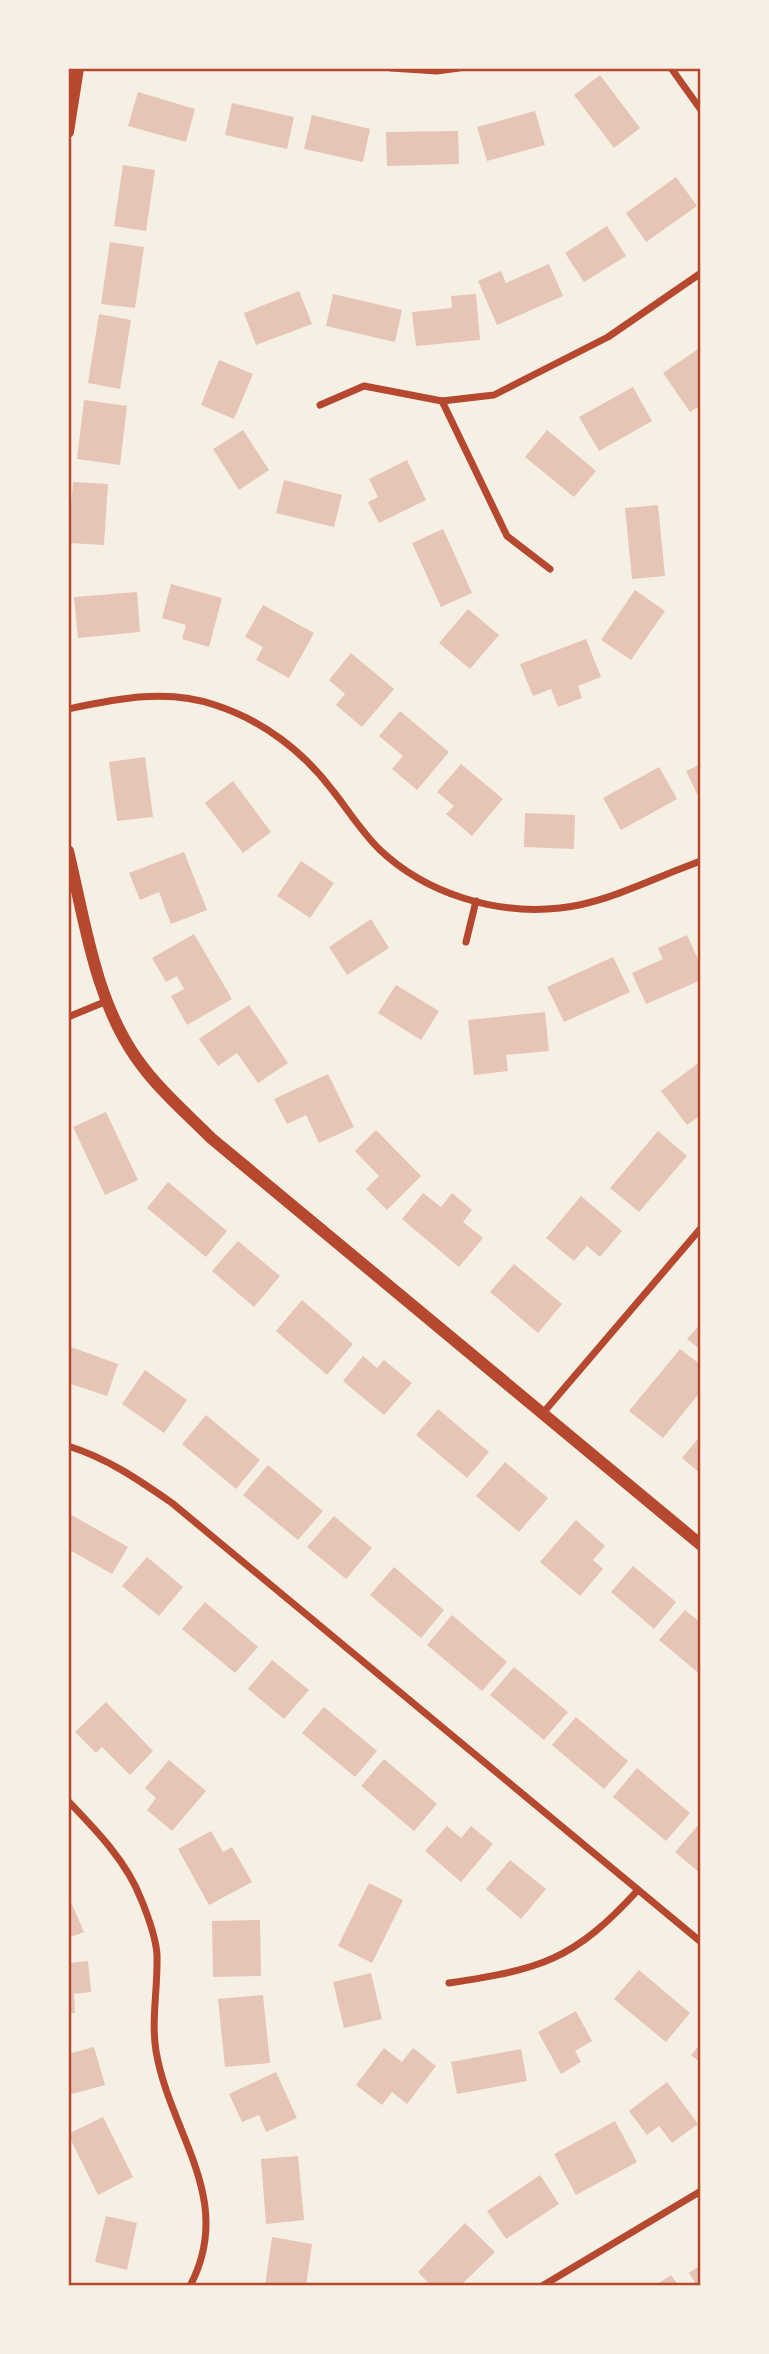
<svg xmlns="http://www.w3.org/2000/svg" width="769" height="2354" viewBox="0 0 769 2354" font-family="Ubuntu,sans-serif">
  <rect width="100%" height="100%" fill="#f6efe4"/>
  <g fill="#e6c5b7">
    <path d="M600,75L640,128L614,148L574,95Z"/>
    <path d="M138,92L195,109L186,142L128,126Z"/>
    <path d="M232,103L294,117L287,149L225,135Z"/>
    <path d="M535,111L545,145L487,161L477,127Z"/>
    <path d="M312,115L370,129L363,162L304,149Z"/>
    <path d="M458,131L459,164L387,166L386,132Z"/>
    <path d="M123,165L155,170L146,231L114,226Z"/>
    <path d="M676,177L697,206L646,242L626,213Z"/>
    <path d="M607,226L626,256L584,282L565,253Z"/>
    <path d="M110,242L144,247L135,308L101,304Z"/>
    <path d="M549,264L563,296L497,325L478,281L501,271L506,283Z"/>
    <path d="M299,291L312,324L256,345L244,313Z"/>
    <path d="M333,294L402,310L395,342L326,326Z"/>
    <path d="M476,294L480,340L416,346L412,312L452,308L451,296Z"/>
    <path d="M99,314L131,320L120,389L88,383Z"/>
    <path d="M701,347V387L698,389L701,405L690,412L663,373Z"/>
    <path d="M219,360L253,374L234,419L201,405Z"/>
    <path d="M633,387L652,421L599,451L579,417Z"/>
    <path d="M84,400L127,406L120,465L77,459Z"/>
    <path d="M243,430L269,470L239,490L213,449Z"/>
    <path d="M547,430L596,471L574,497L525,457Z"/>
    <path d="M407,460L426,500L379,523L368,502L378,497L369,479Z"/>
    <path d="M284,480L342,495L334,527L276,513Z"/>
    <path d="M73,482L108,484L104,545L68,543Z"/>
    <path d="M658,505L665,576L632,579L625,508Z"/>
    <path d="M443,529L472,593L441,607L412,543Z"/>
    <path d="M171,584L222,598L209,647L182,639L186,625L162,618Z"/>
    <path d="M635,590L665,611L631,660L601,640Z"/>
    <path d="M137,592L140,632L78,638L74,597Z"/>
    <path d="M263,605L314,633L289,678L256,660L263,647L245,637Z"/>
    <path d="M468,609L499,635L470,669L439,643Z"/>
    <path d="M586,639L601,677L578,686L582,698L558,707L551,689L533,696L520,664Z"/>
    <path d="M351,653L394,689L362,727L336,705L345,694L329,680Z"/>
    <path d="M400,711L449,752L417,790L392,769L403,756L379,736Z"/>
    <path d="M145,757L153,817L117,821L109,762Z"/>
    <path d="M461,764L503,799L472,836L446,814L454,806L437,792Z"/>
    <path d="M701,764V802L686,771Z"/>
    <path d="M659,767L677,799L621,830L603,798Z"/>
    <path d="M233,781L271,832L243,853L205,803Z"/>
    <path d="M525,813L575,815L574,849L524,847Z"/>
    <path d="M184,852L207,910L171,924L159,892L140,900L129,873Z"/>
    <path d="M301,861L334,883L310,918L277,896Z"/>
    <path d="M371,919L389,948L347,975L329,947Z"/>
    <path d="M194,934L232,999L187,1025L171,996L184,989L177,976L166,982L152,958Z"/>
    <path d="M687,935L701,966V980L646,1004L632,973L663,959L658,948Z"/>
    <path d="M613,957L630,992L564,1022L547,987Z"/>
    <path d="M396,985L439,1011L421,1040L378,1013Z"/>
    <path d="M249,1005L288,1063L258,1083L237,1053L218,1066L199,1039Z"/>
    <path d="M545,1012L549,1051L506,1055L508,1071L474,1075L468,1020Z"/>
    <path d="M701,1061V1115L687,1125L661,1091Z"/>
    <path d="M328,1074L354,1127L319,1143L306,1115L287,1124L274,1099Z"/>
    <path d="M106,1112L138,1180L105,1195L73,1127Z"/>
    <path d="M376,1130L421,1176L387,1210L366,1189L379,1176L355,1151Z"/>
    <path d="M658,1131L687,1156L639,1212L610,1188Z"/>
    <path d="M168,1182L227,1231L206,1257L147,1208Z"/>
    <path d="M423,1193L441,1207L452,1193L472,1210L463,1222L483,1238L459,1267L402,1219Z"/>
    <path d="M581,1196L622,1231L600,1257L587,1246L574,1261L546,1238Z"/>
    <path d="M238,1241L280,1276L254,1307L212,1271Z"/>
    <path d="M514,1264L562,1304L538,1333L490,1292Z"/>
    <path d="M302,1300L353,1344L327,1375L276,1331Z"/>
    <path d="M701,1323V1350L687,1339Z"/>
    <path d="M68,1346L118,1364L107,1396L68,1383Z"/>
    <path d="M680,1349L701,1365V1391L663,1438L629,1411Z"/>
    <path d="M363,1356L377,1368L384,1360L412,1383L384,1415L343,1381Z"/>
    <path d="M145,1370L187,1400L164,1433L122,1404Z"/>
    <path d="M438,1409L489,1452L467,1478L416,1435Z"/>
    <path d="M206,1415L260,1460L236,1489L182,1444Z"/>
    <path d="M701,1435V1474L682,1458Z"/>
    <path d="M505,1462L548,1498L519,1532L476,1496Z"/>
    <path d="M268,1465L323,1511L298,1540L243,1495Z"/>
    <path d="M68,1513L128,1547L112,1574L68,1549Z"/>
    <path d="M334,1516L372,1548L346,1579L307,1547Z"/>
    <path d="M576,1520L605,1546L593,1560L603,1569L580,1596L540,1562Z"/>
    <path d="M147,1557L183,1587L159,1616L122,1586Z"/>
    <path d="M633,1566L676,1602L654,1629L611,1592Z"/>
    <path d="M394,1567L444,1610L421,1638L370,1595Z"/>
    <path d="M205,1602L258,1647L235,1673L182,1629Z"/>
    <path d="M685,1610L701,1623V1675L659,1640Z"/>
    <path d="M452,1615L507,1662L482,1691L427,1645Z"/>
    <path d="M272,1660L309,1690L284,1719L248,1689Z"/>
    <path d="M514,1667L568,1712L544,1740L490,1695Z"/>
    <path d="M106,1702L153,1751L130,1775L102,1747L96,1753L75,1732Z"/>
    <path d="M324,1707L377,1751L355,1777L302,1733Z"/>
    <path d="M576,1717L628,1761L604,1789L552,1745Z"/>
    <path d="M384,1759L437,1804L414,1831L361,1786Z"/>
    <path d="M169,1760L206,1791L172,1831L147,1810L156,1798L145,1788Z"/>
    <path d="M637,1768L690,1813L666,1841L613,1797Z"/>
    <path d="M701,1822V1874L675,1852Z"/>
    <path d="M447,1826L461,1838L471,1826L493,1844L461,1882L425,1851Z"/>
    <path d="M211,1831L223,1852L232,1847L252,1882L209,1905L178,1849Z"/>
    <path d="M510,1860L546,1889L521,1919L486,1889Z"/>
    <path d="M369,1883L403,1900L372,1963L338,1946Z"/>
    <path d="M68,1895L84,1932L68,1938Z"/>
    <path d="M260,1920L261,1976L213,1977L212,1921Z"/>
    <path d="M88,1961L91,1992L74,1994L75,2013H68V1963Z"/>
    <path d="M639,1970L690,2013L666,2042L614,1999Z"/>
    <path d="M371,1973L382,2019L344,2028L333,1982Z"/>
    <path d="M263,1995L270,2063L225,2067L218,1999Z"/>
    <path d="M576,2011L592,2041L575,2051L581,2062L561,2074L538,2032Z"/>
    <path d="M701,2043V2063L691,2055Z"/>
    <path d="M94,2047L105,2085L68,2095V2054Z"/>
    <path d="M384,2048L402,2062L413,2048L436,2066L407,2104L392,2092L382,2105L356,2085Z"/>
    <path d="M521,2049L527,2081L457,2094L451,2062Z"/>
    <path d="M276,2072L297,2118L266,2132L259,2115L242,2122L229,2094Z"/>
    <path d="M667,2082L698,2124L672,2143L659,2126L647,2135L629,2111Z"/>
    <path d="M103,2117L133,2177L98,2195L68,2134Z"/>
    <path d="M615,2121L637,2162L576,2195L554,2154Z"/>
    <path d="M298,2156L304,2220L266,2224L261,2159Z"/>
    <path d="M540,2175L559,2204L506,2239L487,2211Z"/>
    <path d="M106,2216L137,2223L127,2270L95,2262Z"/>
    <path d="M465,2223L495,2252L460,2286H431L418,2272Z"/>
    <path d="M272,2237L312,2244L306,2286H265Z"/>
    <path d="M701,2265V2286H697L689,2273Z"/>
    <path d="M671,2275L679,2286H654Z"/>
  </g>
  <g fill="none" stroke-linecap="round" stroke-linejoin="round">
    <g stroke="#b5482f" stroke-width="7">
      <path d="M391,68L437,71L459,68"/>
      <path d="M671,68L701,110"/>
      <path d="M442,401L507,536L550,569"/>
      <path d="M320,405L364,386L442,401L494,395L608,337L701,273"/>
      <path d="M68,709C116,699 167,688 215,705C262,720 303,751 333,791C348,810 361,831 379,849C426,894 496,915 560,908C608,903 655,877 701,861"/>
      <path d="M466,942L476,901"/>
      <path d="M68,1017L107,1001"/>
      <path d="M543,1413L701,1228"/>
      <path d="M68,1446C107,1458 139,1480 172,1503L701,1942"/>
      <path d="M68,1801C96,1830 127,1862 141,1899C148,1916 156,1937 157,1955C158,1987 151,2020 156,2051C170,2134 236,2199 190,2286"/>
      <path d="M449,1983C541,1969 573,1961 638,1890"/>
      <path d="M542,2286L701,2191"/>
    </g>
    <g stroke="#b5482f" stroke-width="12">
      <path d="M68,132L78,68"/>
      <path d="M68,851C85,921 95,1000 137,1059C158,1089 186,1113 211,1138L701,1545"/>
    </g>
  </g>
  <rect width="769" height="2354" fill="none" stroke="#f6efe4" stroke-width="140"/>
  <rect x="70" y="70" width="629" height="2214" fill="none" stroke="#b5482f" stroke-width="2.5"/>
</svg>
